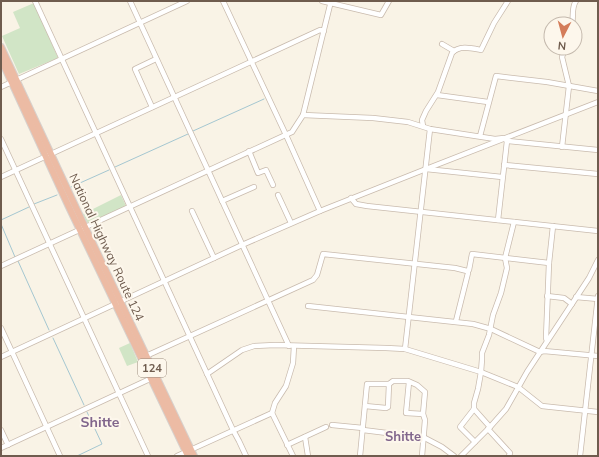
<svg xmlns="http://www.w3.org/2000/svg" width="599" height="457" viewBox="0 0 599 457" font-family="Mulish,sans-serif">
  <rect width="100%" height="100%" fill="#f9f3e6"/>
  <g fill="#d1e5c6">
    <path d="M34,3L58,58L19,74L2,36L20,28L13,12Z"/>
    <path d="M121,195L126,206L88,224L83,214Z"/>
    <path d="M130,343L138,362L127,366L119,348Z"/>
  </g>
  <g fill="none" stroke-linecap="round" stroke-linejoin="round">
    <g stroke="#a5c7d1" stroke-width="1">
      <path d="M193,131L264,99"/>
      <path d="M115,167L188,134"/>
      <path d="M71,187L109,170"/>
      <path d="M34,204L57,195"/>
      <path d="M1,220L29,207"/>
      <path d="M1,224L15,257"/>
      <path d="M18,261L49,330"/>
      <path d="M53,338L84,405"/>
      <path d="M77,456L102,444L87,412"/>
    </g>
    <g stroke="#c9bbae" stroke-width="6">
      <g id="minor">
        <path d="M35,1L233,430L239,441L246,456"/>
        <path d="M130,1L289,346"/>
        <path d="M223,1L286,135L320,211"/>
        <path d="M322,1L381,15L389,1"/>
        <path d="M572,24C574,16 571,8 576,1"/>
        <path d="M442,44L454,51"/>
        <path d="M1,87L187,1"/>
        <path d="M437,95L488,102"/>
        <path d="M152,107L135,69L156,59"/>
        <path d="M303,115L373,118L408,122L430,129L495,139L504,138L507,141L598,150"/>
        <path d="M423,126L422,120L426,111L438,92L452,53C459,45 471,48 481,50L494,23L508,1"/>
        <path d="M480,136L496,76L547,82L598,91"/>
        <path d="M1,139L148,456"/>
        <path d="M562,147L569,86L562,57L565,48"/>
        <path d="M249,151L258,173L266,170L273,185"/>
        <path d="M504,165L598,174"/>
        <path d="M426,169L502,177"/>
        <path d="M1,177L320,30L324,31"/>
        <path d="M278,195L291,223"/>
        <path d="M351,198L356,204L367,206L598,231"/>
        <path d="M222,201L254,187"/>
        <path d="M192,211L214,258"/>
        <path d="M498,220L507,141"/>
        <path d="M1,266L292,132L303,115L331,1"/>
        <path d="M467,271L469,270L472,254L549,263"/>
        <path d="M547,296L564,298L572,304"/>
        <path d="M576,297L598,299"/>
        <path d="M308,306L473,324L491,329L540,352L544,351L598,356"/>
        <path d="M1,328L60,456"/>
        <path d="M547,341L546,338L549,263L553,226"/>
        <path d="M405,349L430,129"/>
        <path d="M146,356L313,280L317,275L323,254L455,268L467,271L468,273L456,321"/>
        <path d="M1,357L242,245L320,211L426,169L598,102"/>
        <path d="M207,374L242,350L254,346L275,345L386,348L405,349L481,372L518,387L542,406L598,412"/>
        <path d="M409,382L406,413L423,414"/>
        <path d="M365,406L386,408L388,407L389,384"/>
        <path d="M474,409L460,427L475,442"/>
        <path d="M332,425L363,428"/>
        <path d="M490,427L474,409V403L478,389L481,372L482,359V353L489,335L493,315L501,293L507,268L505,258L514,222"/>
        <path d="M488,429L510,453L509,456"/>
        <path d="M1,430L8,445"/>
        <path d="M363,430L387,433"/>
        <path d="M305,437L308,456"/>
        <path d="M423,437L442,447L454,456"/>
        <path d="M287,445L326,427"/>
        <path d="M1,448L152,378"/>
        <path d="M177,456L272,413"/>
        <path d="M293,456L272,413L275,403L286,386L293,363L294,346"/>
        <path d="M360,456L367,384H389L393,381H408L417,385L425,392L423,414L425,420L422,456"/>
        <path d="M461,456L490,427L506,409L527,372L589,278L598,260"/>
        <path d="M580,456L598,296"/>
      </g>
    </g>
    <g stroke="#d7d1cd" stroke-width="8">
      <g id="highway">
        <path d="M1,47L85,227L194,456"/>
        <path d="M1,59L68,205L188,456"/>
      </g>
    </g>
    <use href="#minor" stroke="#fff" stroke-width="4.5"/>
    <use href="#highway" stroke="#ecbba4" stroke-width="6"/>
  </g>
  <g text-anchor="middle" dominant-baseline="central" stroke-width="4" stroke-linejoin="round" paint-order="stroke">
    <rect fill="#fdf7ec" stroke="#9a8a7d" stroke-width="1" x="138" y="359" width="28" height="18" rx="3"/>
    <g font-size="11" font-weight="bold" fill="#6f5c4e">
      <text x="152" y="368">124</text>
    </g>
    <g font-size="12" fill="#6f5c4e" stroke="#fdf7ec">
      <text transform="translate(107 247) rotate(65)">National Highway Route 124</text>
    </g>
    <g font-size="13" font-weight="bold" fill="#81668c" stroke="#fdf7ec">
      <text x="403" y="436">Shitte</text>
    </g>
    <g font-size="14" font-weight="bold" fill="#81668c" stroke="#fdf7ec">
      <text x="100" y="422">Shitte</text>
    </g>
  </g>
  <rect width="599" height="457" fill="none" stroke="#6f5c4e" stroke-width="4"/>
  <g transform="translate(563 36) rotate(186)"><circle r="19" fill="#fdf7ec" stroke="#c4b9ad"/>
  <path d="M0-3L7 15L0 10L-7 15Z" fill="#d47d5a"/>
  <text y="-6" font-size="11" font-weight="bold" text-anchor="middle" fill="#6f5c4e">N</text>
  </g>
</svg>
